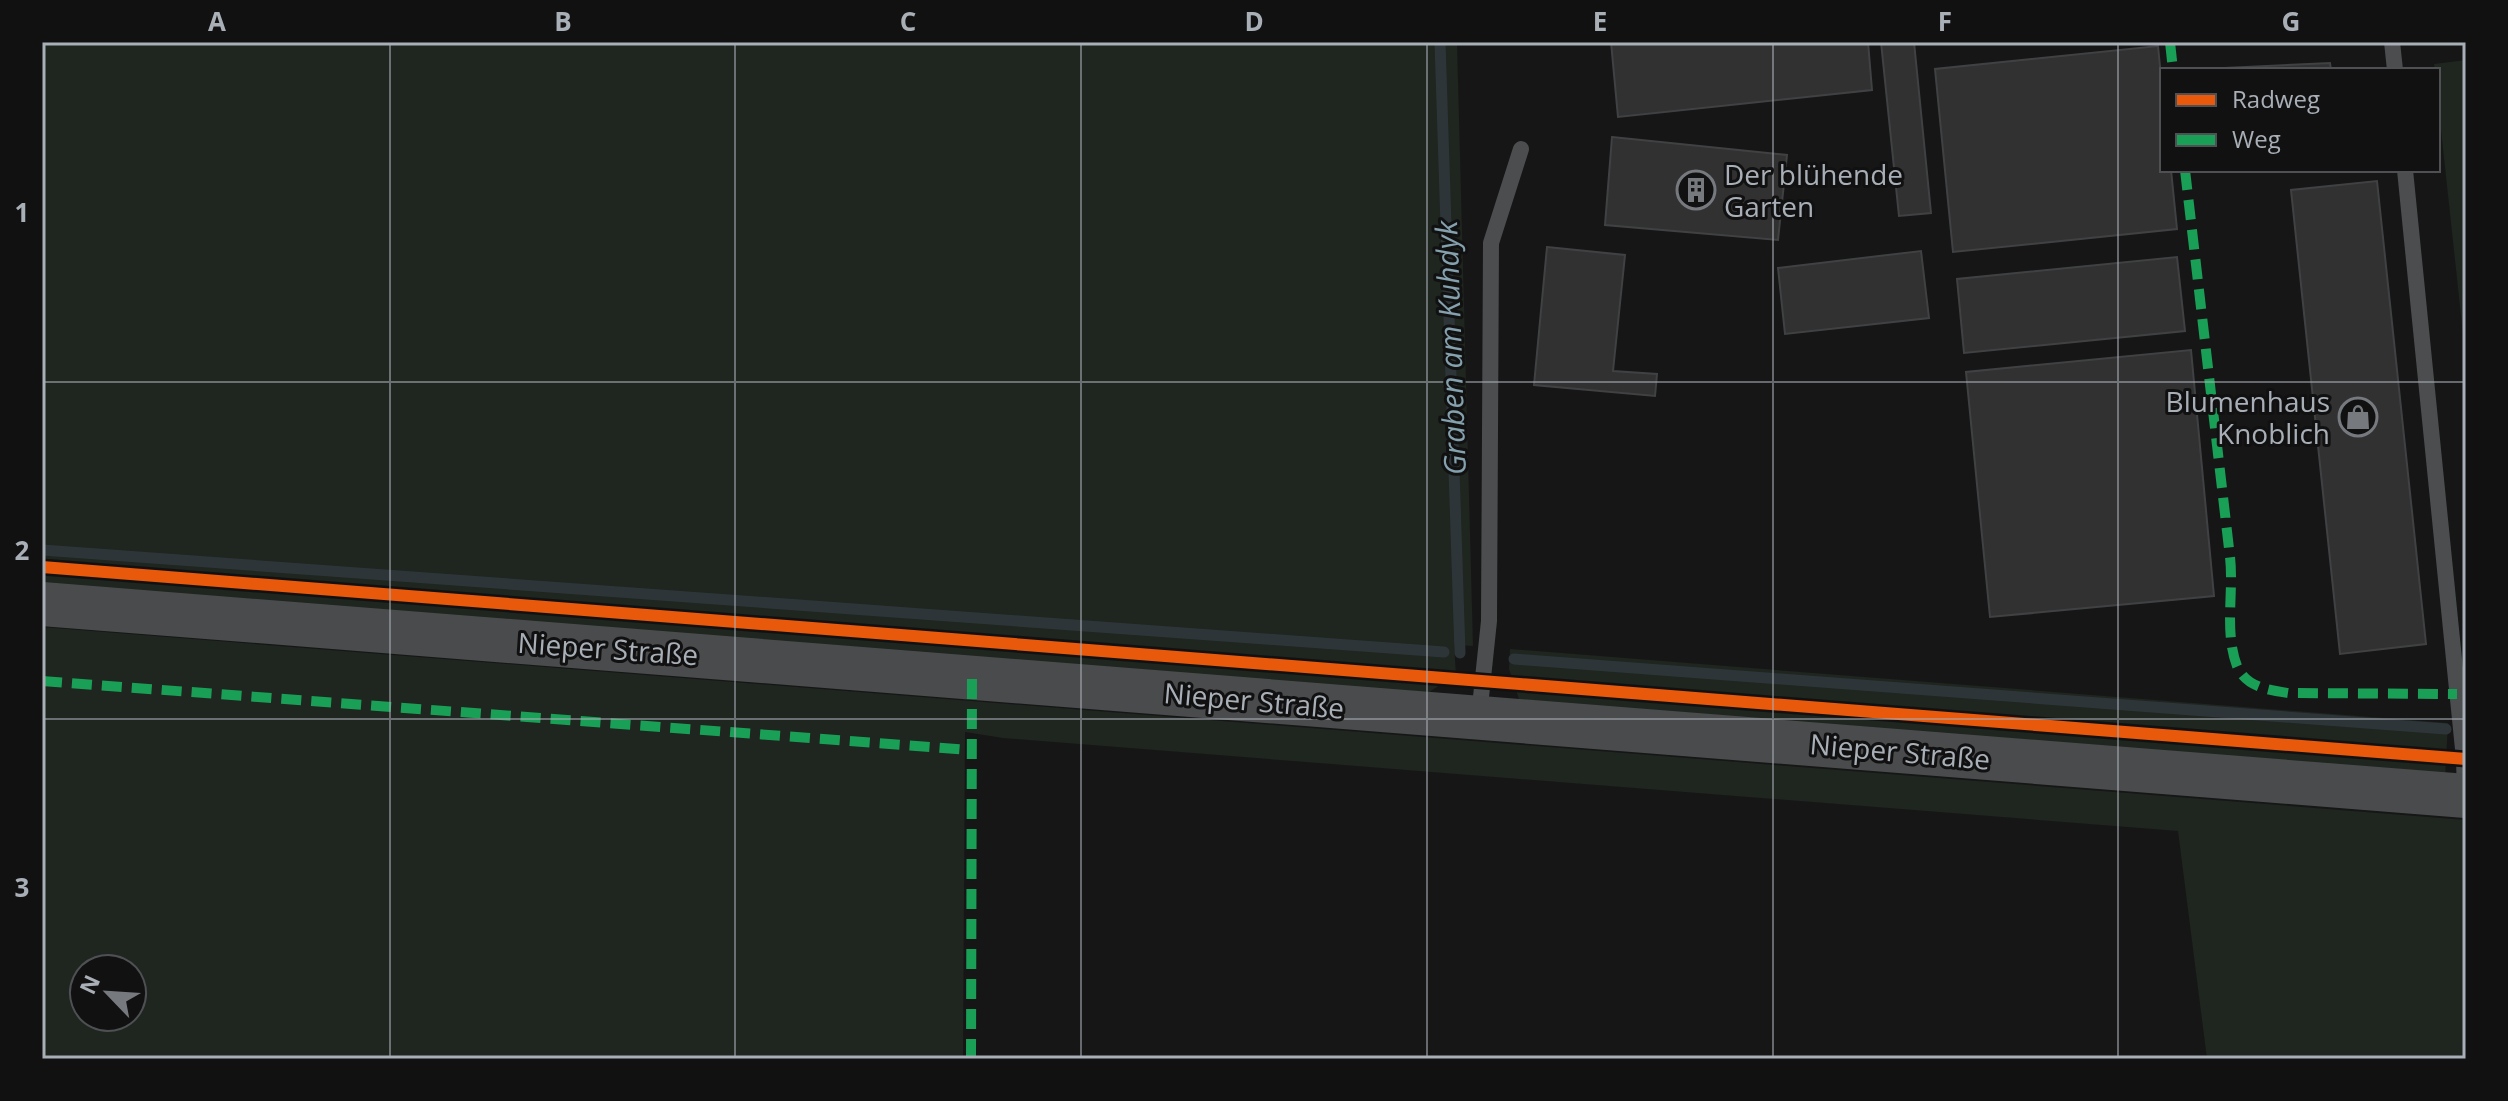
<svg xmlns="http://www.w3.org/2000/svg" width="2508" height="1101" viewBox="0 0 2508 1101" font-family="'Open Sans',sans-serif">
  <rect width="100%" height="100%" fill="#161617"/>
  <g fill="#1f251f" fill-rule="evenodd">
    <path d="M42,42H1457L1473,646L1454,645L1456,674L1422,697L42,587Z"/>
    <path d="M2466,60V362L2438,102V70H2435L2434,64Z"/>
    <path d="M42,627L2466,820V1059H2207L2178,831L1003,738L965,732L963,1059H42ZM84,969H132V1017H84Z"/>
    <path d="M1510,649L2448,723L2445,779L1521,705L1509,669Z"/>
  </g>
  <g fill="none" stroke-linecap="round" stroke-linejoin="round">
    <g stroke="#2d3539" stroke-width="11">
      <path d="M1440,42L1460,653"/>
      <path d="M42,550L1444,652"/>
      <path d="M1514,659L2446,729"/>
    </g>
  </g>
  <g fill="#313132" stroke="#3f4143" stroke-width="2">
    <path d="M1611,42H1868L1872,90L1618,117Z"/>
    <path d="M1881,42H1914L1931,213L1899,216Z"/>
    <path d="M2158,46L2162,87V170H2171L2177,229L1953,252L1935,69Z"/>
    <path d="M2330,63L2331,70L2224,68Z"/>
    <path d="M1612,137L1787,155L1778,240L1605,225Z"/>
    <path d="M2377,181L2426,644L2340,654L2291,190Z"/>
    <path d="M1547,247L1625,255L1613,371L1657,374L1655,396L1534,385Z"/>
    <path d="M1921,251L1929,318L1785,334L1778,268Z"/>
    <path d="M2177,257L2185,331L1964,353L1957,279Z"/>
    <path d="M2191,350L2214,596L1990,617L1966,372Z"/>
  </g>
  <g fill="none" stroke-linecap="round" stroke-linejoin="round">
    <g stroke="#4b4d4f" stroke-width="16">
      <path d="M2392,42L2395,70"/>
      <path d="M2405,170L2464,759L2465,795"/>
      <path d="M1479,716L1489,621L1491,243L1521,149"/>
    </g>
    <path stroke="#4a4b4d" stroke-width="44" d="M42,604L2466,796"/>
    <g stroke="#1a9f57" stroke-width="10" stroke-dasharray="20 10" stroke-linecap="butt">
      <path d="M2170,42L2173,70"/>
      <path d="M2185,170C2200,299 2215,428 2230,557C2234,592 2224,632 2237,666C2246,687 2268,690 2288,693L2457,694"/>
      <path d="M42,681L971,750"/>
      <path d="M971,1059L972,677"/>
    </g>
    <g stroke="#111112" stroke-width="17">
      <path id="cycleway" d="M42,567L2466,759"/>
    </g>
    <use href="#cycleway" stroke="#e8590c" stroke-width="12"/>
  </g>
  <path fill="none" stroke="#a9afb6" stroke-width="2" stroke-opacity="0.55" d="M390,42V1059M735,42V1059M1081,42V1059M1427,42V1059M1773,42V1059M2118,42V1059M42,382H2466M42,719H2466"/>
  <defs>
    <g id="building-ring" transform="scale(2)"><circle r="9.5" fill="#111112" stroke="#76797e" stroke-width="1.5"/><path d="M-4-6H4V6H1V3H-1V6H-4ZM-2.5-4.3h1.7v1.8h-1.7ZM.8-4.3h1.7v1.8H.8ZM-2.5-1h1.7V.8h-1.7ZM.8-1h1.7V.8H.8Z" fill="#76797e"/></g>
    <g id="shop-ring" transform="scale(2)"><circle r="9.5" fill="#111112" stroke="#76797e" stroke-width="1.5"/><path d="M-5-2.5h2.3a2.7 3.5 0 0 1 5.4 0H5L5.5 6h-11ZM-1.5-2.5h3a1.5 2.3 0 0 0-3 0Z" fill="#76797e"/></g>
  </defs>
  <g fill-rule="evenodd">
    <use href="#building-ring" x="1696" y="190"/>
    <use href="#shop-ring" x="2358" y="417"/>
  </g>
  <g text-anchor="middle" dominant-baseline="central" stroke-width="6" stroke-linejoin="round" paint-order="stroke">
    <g font-size="28" fill="#a9afb6" stroke="#111112" text-anchor="start">
      <text x="1724" y="174">Der blühende<tspan x="1724" dy="32">Garten</tspan></text>
      <text x="2330" y="401" text-anchor="end">Blumenhaus<tspan x="2330" dy="32">Knoblich</tspan></text>
    </g>
    <g font-size="28" fill="#a9afb6" stroke="#111112">
      <text transform="translate(608 648) rotate(4)">Nieper Straße</text>
      <text transform="translate(1254 700) rotate(5)">Nieper Straße</text>
      <text transform="translate(1900 751) rotate(5)">Nieper Straße</text>
    </g>
    <g font-size="30" font-style="italic" fill="#84a1ad" stroke="#111112">
      <text transform="translate(1450 348) rotate(-92)">Graben am Kuhdyk</text>
    </g>
  </g>
  <rect width="2508" height="1101" fill="none" stroke="#111112" stroke-width="88"/>
  <rect x="2160" y="68" width="280" height="104" fill="#111112" stroke="#4e5054" stroke-width="2"/>
  <rect x="2176" y="94" width="40" height="12" fill="#e8590c" stroke="#4e5054" stroke-width="2"/>
  <text x="2232" y="108" font-size="24" fill="#a9afb6">Radweg</text>
  <rect x="2176" y="134" width="40" height="12" fill="#1a9f57" stroke="#4e5054" stroke-width="2"/>
  <text x="2232" y="148" font-size="24" fill="#a9afb6">Weg</text>
  <g transform="translate(108 993) rotate(295)"><circle r="38" fill="#111112" stroke="#4e5054" stroke-width="2"/>
  <path d="M0-6L14 30L0 20L-14 30Z" fill="#76797e"/>
  <text y="-12" font-size="22" font-weight="bold" text-anchor="middle" fill="#a9afb6">N</text>
  </g>
  <rect x="44" y="44" width="2420" height="1013" fill="none" stroke="#a9afb6" stroke-width="3"/>
  <g font-size="26" text-anchor="middle" font-weight="bold" fill="#a9afb6">
    <text x="217" y="31">A</text>
    <text x="563" y="31">B</text>
    <text x="908" y="31">C</text>
    <text x="1254" y="31">D</text>
    <text x="1600" y="31">E</text>
    <text x="1945" y="31">F</text>
    <text x="2291" y="31">G</text>
    <text x="22" y="222">1</text>
    <text x="22" y="560">2</text>
    <text x="22" y="897">3</text>
  </g>
</svg>
